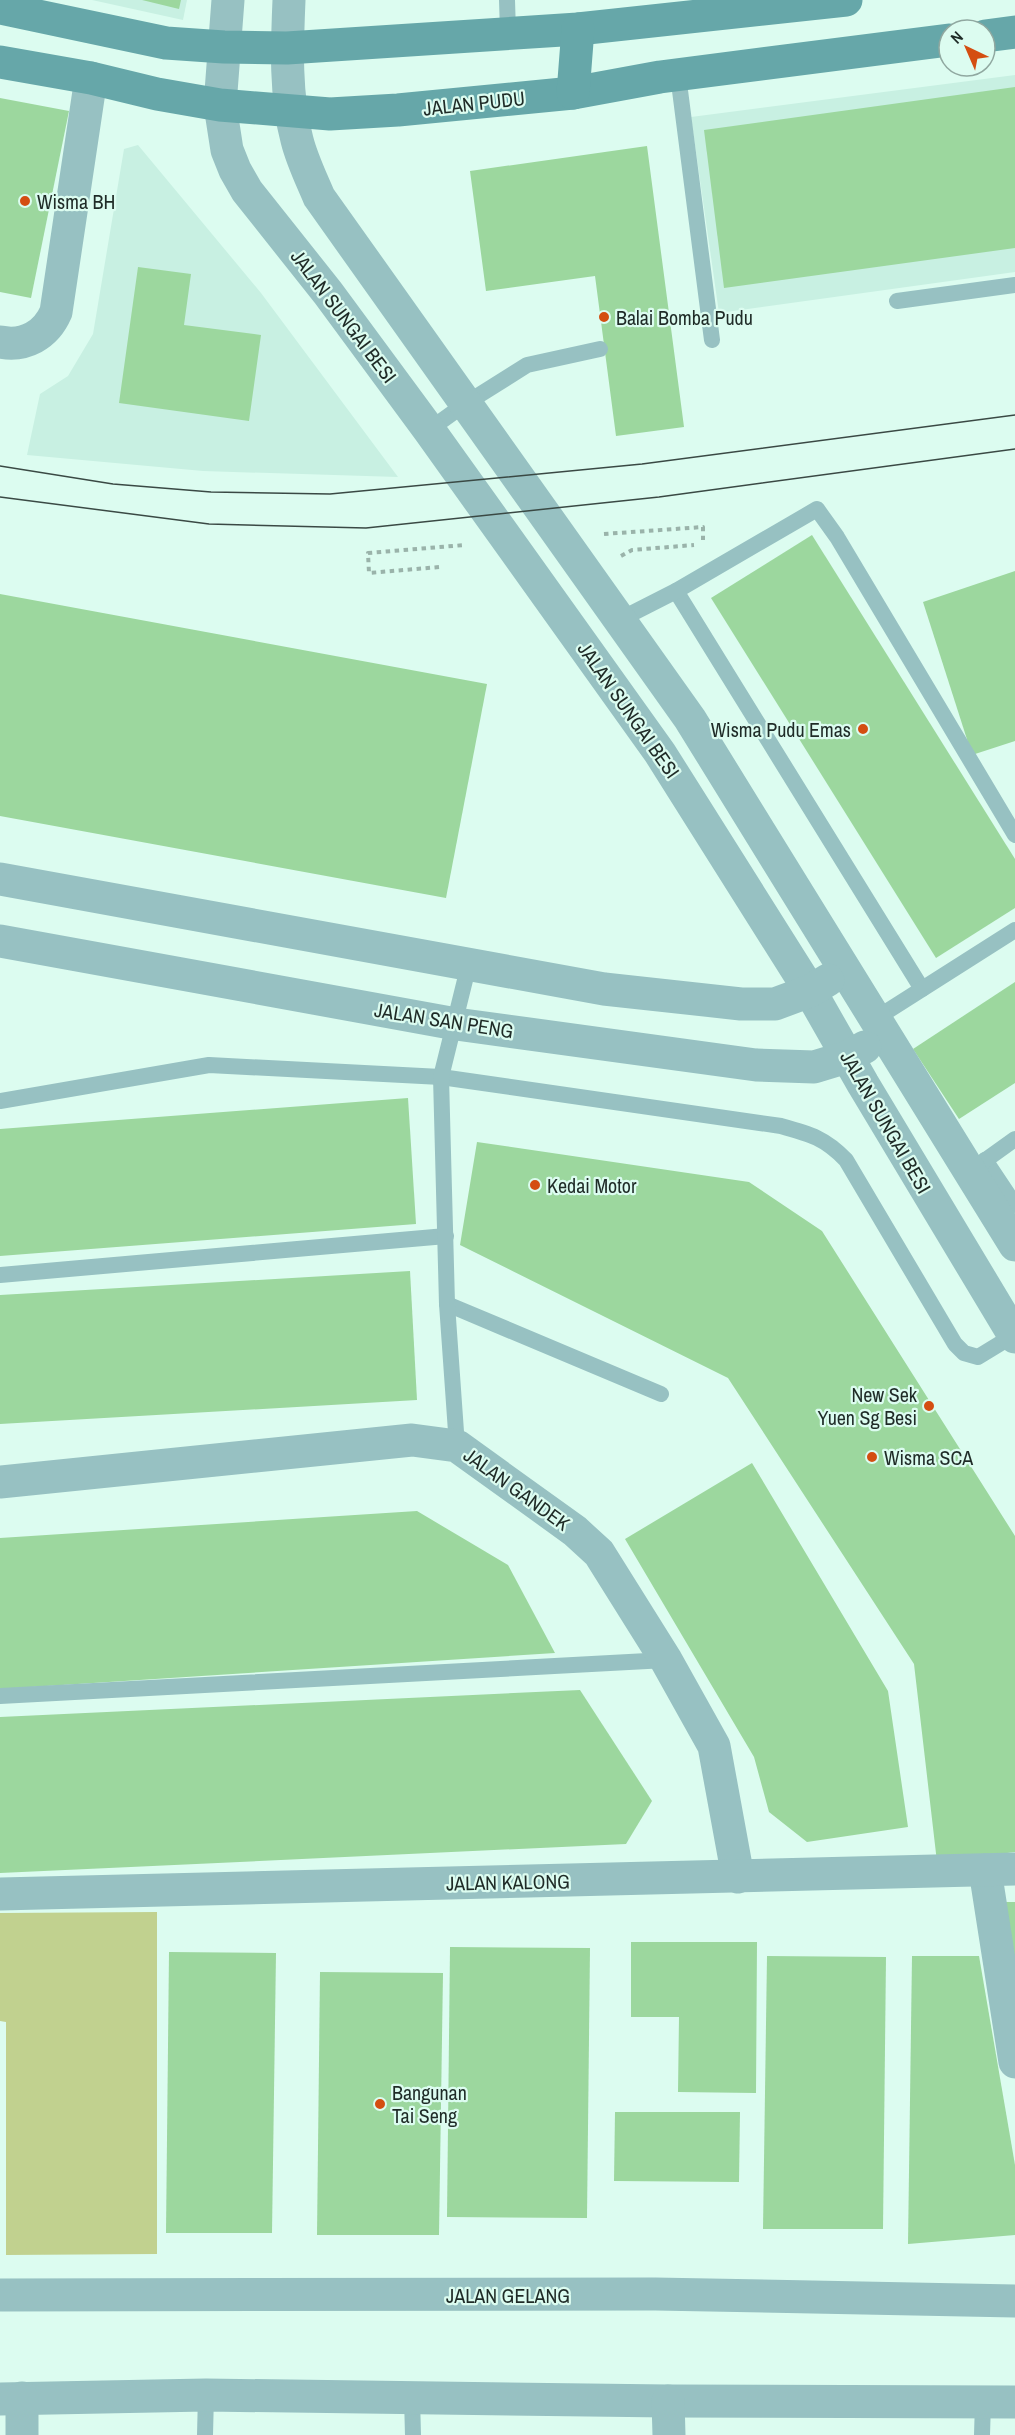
<svg xmlns="http://www.w3.org/2000/svg" width="1015" height="2435" viewBox="0 0 1015 2435" font-family="'Archivo Narrow',sans-serif">
  <rect width="100%" height="100%" fill="#dcfcf0"/>
  <g fill="#c8f0e2">
    <path d="M92,0H187L183,20Z"/>
    <path d="M1015,75V272L719,313L691,117Z"/>
    <path d="M138,145L261,293L398,477L203,471L27,455L40,394L68,376L93,334L124,149Z"/>
  </g>
  <path fill="#c1d18f" d="M157,1912V2254L6,2255V2022L0,2021V1913Z"/>
  <g fill="#9cd79e">
    <path d="M142,0H181L179,9Z"/>
    <path d="M1015,87V248L724,288L704,130Z"/>
    <path d="M0,98L69,111L31,298L0,292Z"/>
    <path d="M647,146L684,427L616,436L595,276L486,291L470,171Z"/>
    <path d="M138,267L191,274L184,325L261,335L249,421L119,403Z"/>
    <path d="M812,535L1015,859V908L936,958L711,598Z"/>
    <path d="M1015,571V741L972,755L923,602Z"/>
    <path d="M0,594L487,684L446,898L0,816Z"/>
    <path d="M1015,982V1083L959,1119L913,1049Z"/>
    <path d="M408,1098L416,1224L0,1256V1129Z"/>
    <path d="M477,1142L749,1182L822,1231L1015,1536V1852L937,1862L914,1664L728,1378L460,1245Z"/>
    <path d="M410,1271L417,1400L0,1424V1295Z"/>
    <path d="M752,1463L888,1691L908,1827L807,1842L769,1812L754,1757L625,1539Z"/>
    <path d="M417,1511L508,1565L555,1653L0,1689V1538Z"/>
    <path d="M580,1690L652,1801L626,1844L0,1873V1717Z"/>
    <path d="M1004,1902H1015V1969Z"/>
    <path d="M631,1942H757L756,2093L678,2092L679,2017H631Z"/>
    <path d="M450,1947L590,1948L587,2218L447,2217Z"/>
    <path d="M169,1952L276,1953L272,2233H166Z"/>
    <path d="M767,1956L886,1957L883,2229H763Z"/>
    <path d="M912,1956H979L1015,2165V2235L908,2244Z"/>
    <path d="M320,1972L443,1973L439,2235H317Z"/>
    <path d="M615,2112H740L739,2182L614,2181Z"/>
  </g>
  <g fill="none" stroke-linecap="round" stroke-linejoin="round">
    <g stroke="#9ab3aa" stroke-width="4" stroke-dasharray="4.5 4.5" stroke-linecap="butt">
      <path d="M604,534L703,527V540"/>
      <path d="M621,556L632,550L694,545"/>
      <path d="M439,567L369,573L368,553L465,545"/>
    </g>
    <g stroke="#97c1c2" stroke-width="16">
      <path d="M507,0L508,32"/>
      <path d="M678,75L712,340"/>
      <path d="M897,301L1015,285"/>
      <path d="M429,430L465,404L527,365L600,349"/>
      <path d="M676,591L922,989"/>
      <path d="M621,619L676,591L817,509L837,537L1015,835"/>
      <path d="M875,1019L1015,930"/>
      <path d="M0,1101L209,1065L441,1077L781,1126C810,1134 825,1138 846,1160L955,1344L964,1353L978,1357L1014,1335"/>
      <path d="M985,1160L1015,1205"/>
      <path d="M969,1172L1015,1139"/>
      <path d="M0,1275L446,1236"/>
      <path d="M447,1304L661,1394"/>
      <path d="M457,1446L447,1304L441,1077L469,964"/>
      <path d="M0,1696L666,1660"/>
      <path d="M412,2398L413,2435"/>
      <path d="M205,2435L206,2395"/>
      <path d="M982,2435L983,2402"/>
    </g>
    <g stroke="#97c1c2" stroke-width="33">
      <path d="M0,342C25,347 46,335 56,312L91,78"/>
      <path d="M0,1482L412,1440L457,1446L575,1531L599,1553L666,1660L714,1746L738,1877"/>
      <path d="M985,1870L1015,2062"/>
      <path d="M0,1894L1015,1869"/>
      <path d="M0,2295L655,2294L1015,2301"/>
      <path d="M0,2399L206,2395L668,2401L1015,2402"/>
      <path d="M668,2401L669,2435"/>
      <path d="M22,2435V2398"/>
    </g>
    <g stroke="#97c1c2" stroke-width="33">
      <path d="M228,0L220,105L227,150L235,170L247,191L328,293L429,430L660,753L810,991L863,1084L1015,1337"/>
      <path d="M289,0C287,46 285,95 297,140C302,160 311,178 319,197L690,719L1015,1245"/>
      <path d="M0,879L604,989L741,1004H775L810,991L828,980"/>
      <path d="M0,941L456,1024L756,1065L814,1067L847,1057L865,1047"/>
    </g>
    <g stroke="#66a7a9" stroke-width="33">
      <path d="M0,8L166,43L224,47L287,48L578,29L846,0"/>
      <path d="M985,36L1015,32"/>
      <path d="M0,62L91,78L157,94L220,105L330,114L398,110L573,93L660,77L949,40"/>
      <path d="M573,93L578,29"/>
    </g>
    <g stroke="#3a4944" stroke-width="1.5">
      <path d="M0,466L113,484L211,492L330,494L642,464L1015,415"/>
      <path d="M0,497L209,524L366,528L659,497L1015,449"/>
    </g>
  </g>
  <g fill="#d44e11" stroke="#dcfcf0" stroke-width="2">
    <circle cx="25" cy="201" r="6"/>
    <circle cx="604" cy="317" r="6"/>
    <circle cx="863" cy="729" r="6"/>
    <circle cx="535" cy="1185" r="6"/>
    <circle cx="929" cy="1406" r="6"/>
    <circle cx="872" cy="1457" r="6"/>
    <circle cx="380" cy="2104" r="6"/>
  </g>
  <g text-anchor="middle" dominant-baseline="central" stroke-width="4.5" stroke-linejoin="round" paint-order="stroke">
    <g font-size="20" fill="#1f2b27" stroke="#dcfcf0">
      <text transform="translate(474 103) rotate(-6)">JALAN PUDU</text>
      <text transform="translate(344 316) rotate(53)">JALAN SUNGAI BESI</text>
      <text transform="translate(629 710) rotate(55)">JALAN SUNGAI BESI</text>
      <text transform="translate(444 1020) rotate(9)">JALAN SAN PENG</text>
      <text transform="translate(886 1122) rotate(60)">JALAN SUNGAI BESI</text>
      <text transform="translate(517 1489) rotate(36)">JALAN GANDEK</text>
      <text transform="translate(508 1882) rotate(-1)">JALAN KALONG</text>
      <text x="508" y="2295">JALAN GELANG</text>
    </g>
    <g font-size="20" fill="#1f2b27" stroke="#dcfcf0" text-anchor="start">
      <text x="37" y="201">Wisma BH</text>
      <text x="616" y="317">Balai Bomba Pudu</text>
      <text x="851" y="729" text-anchor="end">Wisma Pudu Emas</text>
      <text x="547" y="1185">Kedai Motor</text>
      <text x="917" y="1394" text-anchor="end">New Sek<tspan x="917" dy="23">Yuen Sg Besi</tspan></text>
      <text x="884" y="1457">Wisma SCA</text>
      <text x="392" y="2092">Bangunan<tspan x="392" dy="23">Tai Seng</tspan></text>
    </g>
  </g>
  <g transform="translate(967 48) rotate(316)"><circle r="28" fill="#dcfcf0" stroke="#90a8a0" stroke-width="1.5"/>
  <path d="M0-4.5L10 22L0 15L-10 22Z" fill="#d44e11"/>
  <text y="-9" font-size="16" font-weight="bold" text-anchor="middle" fill="#1f2b27">N</text>
  </g>
</svg>
